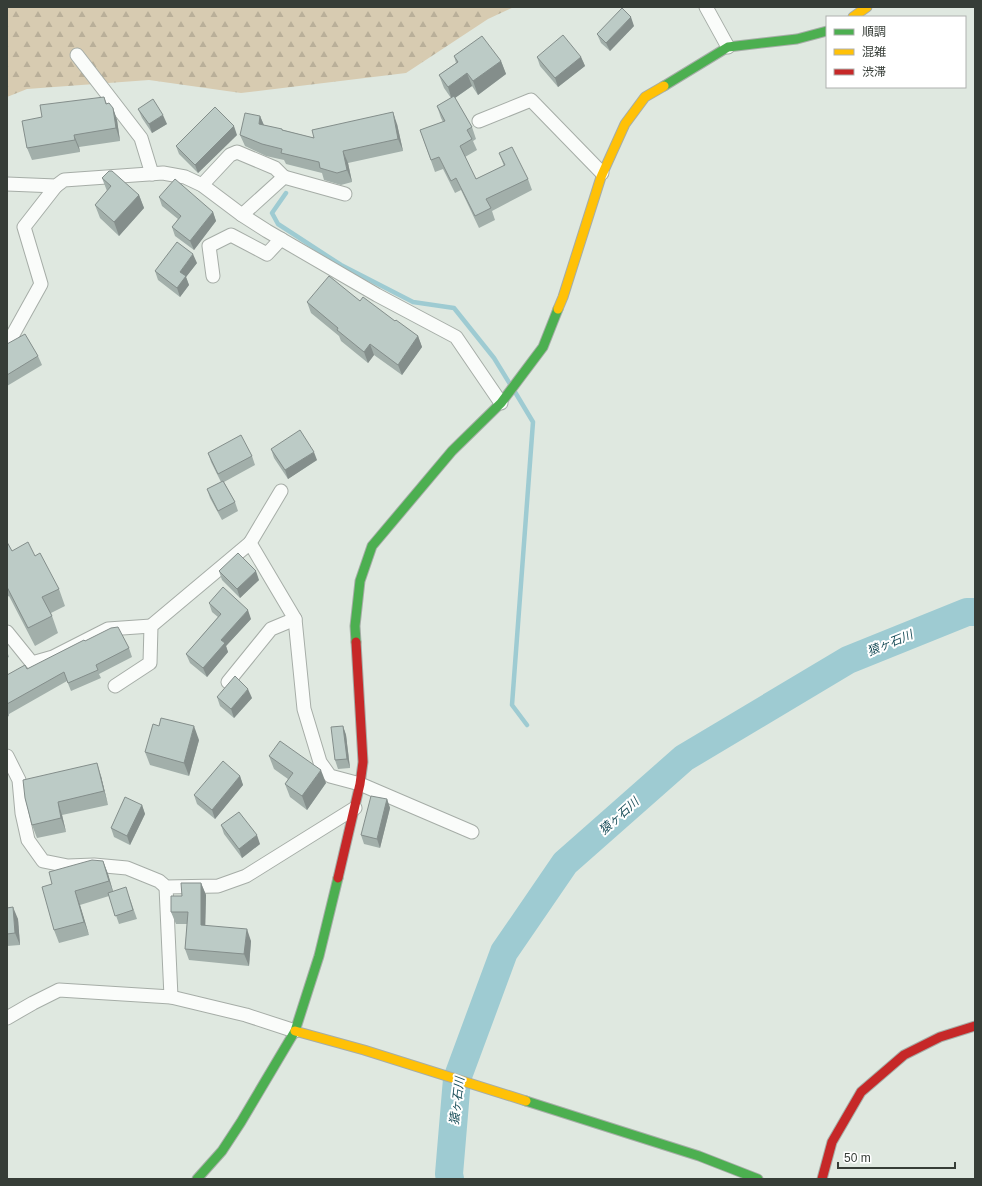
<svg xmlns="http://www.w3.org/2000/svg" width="982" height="1186" viewBox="0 0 982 1186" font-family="Helvetica,'Noto Sans JP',sans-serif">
  <defs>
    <pattern id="forest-firs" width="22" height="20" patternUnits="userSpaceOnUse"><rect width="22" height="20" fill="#d7cbb1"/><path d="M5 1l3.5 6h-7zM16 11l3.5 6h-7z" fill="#b9af99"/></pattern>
  </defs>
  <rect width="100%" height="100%" fill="#dfe8e0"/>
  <path fill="url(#forest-firs)" d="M7,7H514L488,19L406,73L241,93L149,80L27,89L7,97Z"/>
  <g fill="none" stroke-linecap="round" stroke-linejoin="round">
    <g stroke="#9ecbd2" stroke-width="4.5">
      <path d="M286,193L272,213L278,224L341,265L413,302L454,308L494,358L510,384"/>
      <path d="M515,392L533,422L512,705L527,725"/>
    </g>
    <path stroke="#9ecbd2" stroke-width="28" d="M450,1179L449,1174L457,1079L504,952L565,863L684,758L848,660L967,612H975"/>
    <g stroke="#a6ada7" stroke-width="15">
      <g id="street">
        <path d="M706,7L728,47"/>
        <path d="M77,55L141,138L152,174"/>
        <path d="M479,121L531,100L602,173"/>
        <path d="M284,177L345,194"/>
        <path d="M7,184L56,186L64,180L163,173L185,177L202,185L242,215L267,231L377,295L456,337L501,403"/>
        <path d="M202,185L230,155L237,152L275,168L284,177L242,215"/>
        <path d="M213,276L209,246L231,235L267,254L281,239"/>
        <path d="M7,340L11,338L41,284L24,227L56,186"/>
        <path d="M281,491L250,543L295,619L304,709L320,762L330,776L360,784L472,832"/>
        <path d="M7,632L32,663L53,657L108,629L151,626"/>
        <path d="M228,682L271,629L295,619"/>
        <path d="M115,686L150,663L151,626L250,543"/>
        <path d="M7,756L19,780L22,813L28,840L43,861L68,866L94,865L127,868L159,881L166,887L218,886L246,876L355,808"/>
        <path d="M166,887L171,997"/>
        <path d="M7,1018L33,1003L59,990L171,997L246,1015L295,1031"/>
      </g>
    </g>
    <g stroke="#a6ada7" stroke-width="11">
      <g id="fast">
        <path d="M664,86L728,47L797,39L827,31"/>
        <path d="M356,642L355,626L360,581L372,546L452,451L501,403L543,347L558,309"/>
        <path d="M526,1101L699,1156L758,1179"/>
        <path d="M197,1179L222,1151L241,1122L295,1031L319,956L338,878"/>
      </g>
    </g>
    <g stroke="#a6ada7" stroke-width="11">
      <g id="slow">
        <path d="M853,17L867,7"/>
        <path d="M558,309L563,297L601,177L625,124L645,97L664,86"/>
        <path d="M295,1031L364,1050L526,1101"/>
      </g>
    </g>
    <g stroke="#a6ada7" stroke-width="11">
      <g id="jam">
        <path d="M338,878L360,784L363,762L356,642"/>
        <path d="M822,1179L832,1142L861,1092L904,1055L940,1037L975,1026"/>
      </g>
    </g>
    <use href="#street" stroke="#fafcfa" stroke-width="13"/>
    <use href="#fast" stroke="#4caf50" stroke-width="9"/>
    <use href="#slow" stroke="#ffc107" stroke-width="9"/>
    <use href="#jam" stroke="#c62828" stroke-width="9"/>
  </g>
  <g fill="#a2afaa">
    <path d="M634,26L610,51L601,43L597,34Z"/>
    <path d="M454,56L501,61L506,74L478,95L472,86L455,98L472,127L476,139L473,141L477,150L465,157L476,179L504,166L499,153L528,179L532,190L492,211L495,220L479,228L461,190L455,193L443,169L435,172L420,130L443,122L441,118L437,106L451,98L444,88L439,75L456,63Z"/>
    <path d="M537,57H581L585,66L558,87L540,66Z"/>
    <path d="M104,97L107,104L113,108L117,120L120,141L79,147L80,152L32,160L27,148L42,117Z"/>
    <path d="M138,109L167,124L152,133L142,118Z"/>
    <path d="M260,116L264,125L314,138L397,124L403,151L348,163L352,182L341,185L324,180L322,173L286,164L284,160L266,156L245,146L240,135Z"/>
    <path d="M237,135L198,173L179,154L176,146Z"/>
    <path d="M102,178L139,195L144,208L119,236L100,218L95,205L107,191Z"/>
    <path d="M159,197L213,212L216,221L194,250L175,236L172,227L178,219L162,206Z"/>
    <path d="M197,263L186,277L189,285L180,297L158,280L155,271Z"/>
    <path d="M360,301L395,321L418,336L422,347L402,375L374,355L368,363L341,341L339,336L311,313L307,302Z"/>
    <path d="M7,344L38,356L42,365L7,386Z"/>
    <path d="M271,449L317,460L288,479L274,458Z"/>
    <path d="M208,453L252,456L255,465L224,482L235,502L238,511L222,520L210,498L207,489L221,482L211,462Z"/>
    <path d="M7,542L12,551L35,556L59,589L65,606L51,613L58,633L35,646L9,596L7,597Z"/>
    <path d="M219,571L259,580L240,598L222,580Z"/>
    <path d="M209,603L251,619L226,646L228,652L207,677L190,663L186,654L218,617L212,612Z"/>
    <path d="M85,641L129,648L132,657L99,674L101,678L71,691L67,681L9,714V716L7,717V675L27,669Z"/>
    <path d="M7,651L9,657L7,658Z"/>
    <path d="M217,697L252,698L234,718L220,706Z"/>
    <path d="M343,726L346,735L350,768L338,769L335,760Z"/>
    <path d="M199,740L189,776L150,765L145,752Z"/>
    <path d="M269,756L326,783L307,810L290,797L285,784L288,779L274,769Z"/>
    <path d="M101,776L108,805L62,815L66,832L37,838L32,825L25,798Z"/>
    <path d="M240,776L243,785L215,819L197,804L194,795Z"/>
    <path d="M387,799L390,808L380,848L364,844L361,835Z"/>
    <path d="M142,805L145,814L130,845L114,837L111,828Z"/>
    <path d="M221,825L260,844L242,858L224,834Z"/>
    <path d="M103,861L108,874L113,891L129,896L137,919L119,924L109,896L80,905L89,935L59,943L54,930L52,884Z"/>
    <path d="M201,883L206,895L205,925L251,941L249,966L189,960L185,949L187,924H176L171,912L182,896Z"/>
    <path d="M7,908L18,919L20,945L7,946Z"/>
  </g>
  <g fill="#848e8b">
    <path d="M631,17L634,26L610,51L606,43Z"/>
    <path d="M581,57L585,66L558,87L555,78Z"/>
    <path d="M501,61L506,74L478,95L473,81Z"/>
    <path d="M467,73L472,86L452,100L448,87Z"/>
    <path d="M113,108L117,120L120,141L116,128Z"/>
    <path d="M393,112L397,124L403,151L398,139Z"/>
    <path d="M163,115L167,124L152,133L149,124Z"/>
    <path d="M260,116L265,128L259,124Z"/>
    <path d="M234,126L237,135L198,173L195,165Z"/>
    <path d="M74,135L79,147L80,152L75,140Z"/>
    <path d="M343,151L348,163L352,182L347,170Z"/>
    <path d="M139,195L144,208L119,236L114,222Z"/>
    <path d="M213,212L216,221L194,250L190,241Z"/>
    <path d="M193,254L197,263L186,277L189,285L180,297L177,288L180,272Z"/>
    <path d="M418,336L422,347L402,375L398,365Z"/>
    <path d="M370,344L374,355L368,363L364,352Z"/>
    <path d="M314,452L317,460L288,479L285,470Z"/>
    <path d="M256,571L259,580L240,598L237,589Z"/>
    <path d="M248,610L251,619L226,646L228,652L207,677L203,668L221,640Z"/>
    <path d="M248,689L252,698L234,718L231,709Z"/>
    <path d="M194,726L199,740L189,776L184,763Z"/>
    <path d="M343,726L346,735L350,768L347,759Z"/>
    <path d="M97,763L101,776L108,805L104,791Z"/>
    <path d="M321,770L326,783L307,810L302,796Z"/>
    <path d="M240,776L243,785L215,819L212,810Z"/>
    <path d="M387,799L390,808L380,848L377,839Z"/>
    <path d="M58,802L62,815L66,832L61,818Z"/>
    <path d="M142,805L145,814L130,845L127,836Z"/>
    <path d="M257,835L260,844L242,858L239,849Z"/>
    <path d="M103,861L108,874L114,895L109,881Z"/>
    <path d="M201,883L206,895L205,937L201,925Z"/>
    <path d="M75,891L80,905L89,935L84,922Z"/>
    <path d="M13,907L18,919L20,945L15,933Z"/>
    <path d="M247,929L251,941L249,966L244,954Z"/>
  </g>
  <g fill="#bccbc6" stroke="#848e8b">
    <path d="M622,8L631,17L606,43L597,34Z"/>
    <path d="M563,35L581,57L555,78L537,57Z"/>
    <path d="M482,36L501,61L473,81L467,73L448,87L439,75L458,62L454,56Z"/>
    <path d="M454,96L472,127L467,130L472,139L460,146L476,179L505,165L499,153L512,147L528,179L486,199L491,208L475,216L456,178L451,181L439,157L431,160L420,130L445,121L437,106Z"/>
    <path d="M104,97L106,104L109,103L113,108L116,128L74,135L75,140L27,148L22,121L42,117L40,105Z"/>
    <path d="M153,99L163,115L149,124L138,109Z"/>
    <path d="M215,107L234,126L195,165L176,146Z"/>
    <path d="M393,112L398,139L343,151L347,170L337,173L320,168L319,162L281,153L282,149L262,144L240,135L245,113L260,116L259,124L282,129V130L314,138L312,130Z"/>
    <path d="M109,171H112L139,195L114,222L95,205L111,186L102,178Z"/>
    <path d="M175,179L213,212L190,241L172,227L181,216L159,197Z"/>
    <path d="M177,242L193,254L180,272L186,276L177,288L155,271Z"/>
    <path d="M329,276L360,301L363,297L395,321L396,320L418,336L398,365L370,344L364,352L337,330L338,328L307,302Z"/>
    <path d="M25,334L38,356L7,375V344Z"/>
    <path d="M300,430L314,452L285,470L271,449Z"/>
    <path d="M241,435L252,456L218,474L208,453Z"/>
    <path d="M223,481L235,502L218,511L207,489Z"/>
    <path d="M7,542L12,551L28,542L35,556L40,553L59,589L42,597L52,616L28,628L7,587Z"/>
    <path d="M238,553L256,571L237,589L219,571Z"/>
    <path d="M223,587L248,610L221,640L225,643L203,668L186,654L221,614L209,603Z"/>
    <path d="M118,627L129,648L96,665L98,670L68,683L64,672L7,704V675L25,665L27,669L84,640L85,641L111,628Z"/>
    <path d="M235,676L248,689L231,709L217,697Z"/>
    <path d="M161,718L194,726L184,763L145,752L153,724L159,726Z"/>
    <path d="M343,726L347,759L335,760L331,727Z"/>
    <path d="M280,741L321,770L302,796L285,784L293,773L269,756Z"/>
    <path d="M223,761L240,776L212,810L194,795Z"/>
    <path d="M97,763L104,791L58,802L61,818L32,825L25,798L23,780Z"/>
    <path d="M371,796L387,799L377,839L361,835Z"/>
    <path d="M125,797L142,805L127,836L111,828Z"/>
    <path d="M239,812L257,835L239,849L221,825Z"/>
    <path d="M92,860L103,861L109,881L75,891L84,922L54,930L42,887L52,884L49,872Z"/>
    <path d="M181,883H201V925L247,929L244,954L185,949L188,912H171V896H182Z"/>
    <path d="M126,887L133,910L115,916L108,893Z"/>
    <path d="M13,907L15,933L7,934V908Z"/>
  </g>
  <g text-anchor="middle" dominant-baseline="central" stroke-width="4" stroke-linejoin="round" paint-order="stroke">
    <g font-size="12" font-style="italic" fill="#1b4f5a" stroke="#fff">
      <text transform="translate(890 643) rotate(-22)">猿ヶ石川</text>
      <text transform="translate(619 816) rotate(-42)">猿ヶ石川</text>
      <text transform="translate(457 1101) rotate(-83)">猿ヶ石川</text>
    </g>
  </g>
  <rect width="982" height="1186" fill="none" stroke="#363d37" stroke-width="16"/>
  <rect x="826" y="16" width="140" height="72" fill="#ffffff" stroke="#afb1af"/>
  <rect x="834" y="29" width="20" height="6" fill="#4caf50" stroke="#afb1af"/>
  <text x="862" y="36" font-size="12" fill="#363d37">順調</text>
  <rect x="834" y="49" width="20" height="6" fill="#ffc107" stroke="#afb1af"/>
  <text x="862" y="56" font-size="12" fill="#363d37">混雑</text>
  <rect x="834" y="69" width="20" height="6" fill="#c62828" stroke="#afb1af"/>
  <text x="862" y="76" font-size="12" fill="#363d37">渋滞</text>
  <path d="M838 1162v6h117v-6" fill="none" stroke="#363d37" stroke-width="2"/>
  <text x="844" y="1162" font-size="12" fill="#363d37" stroke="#ffffff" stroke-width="3" paint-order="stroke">50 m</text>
</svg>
